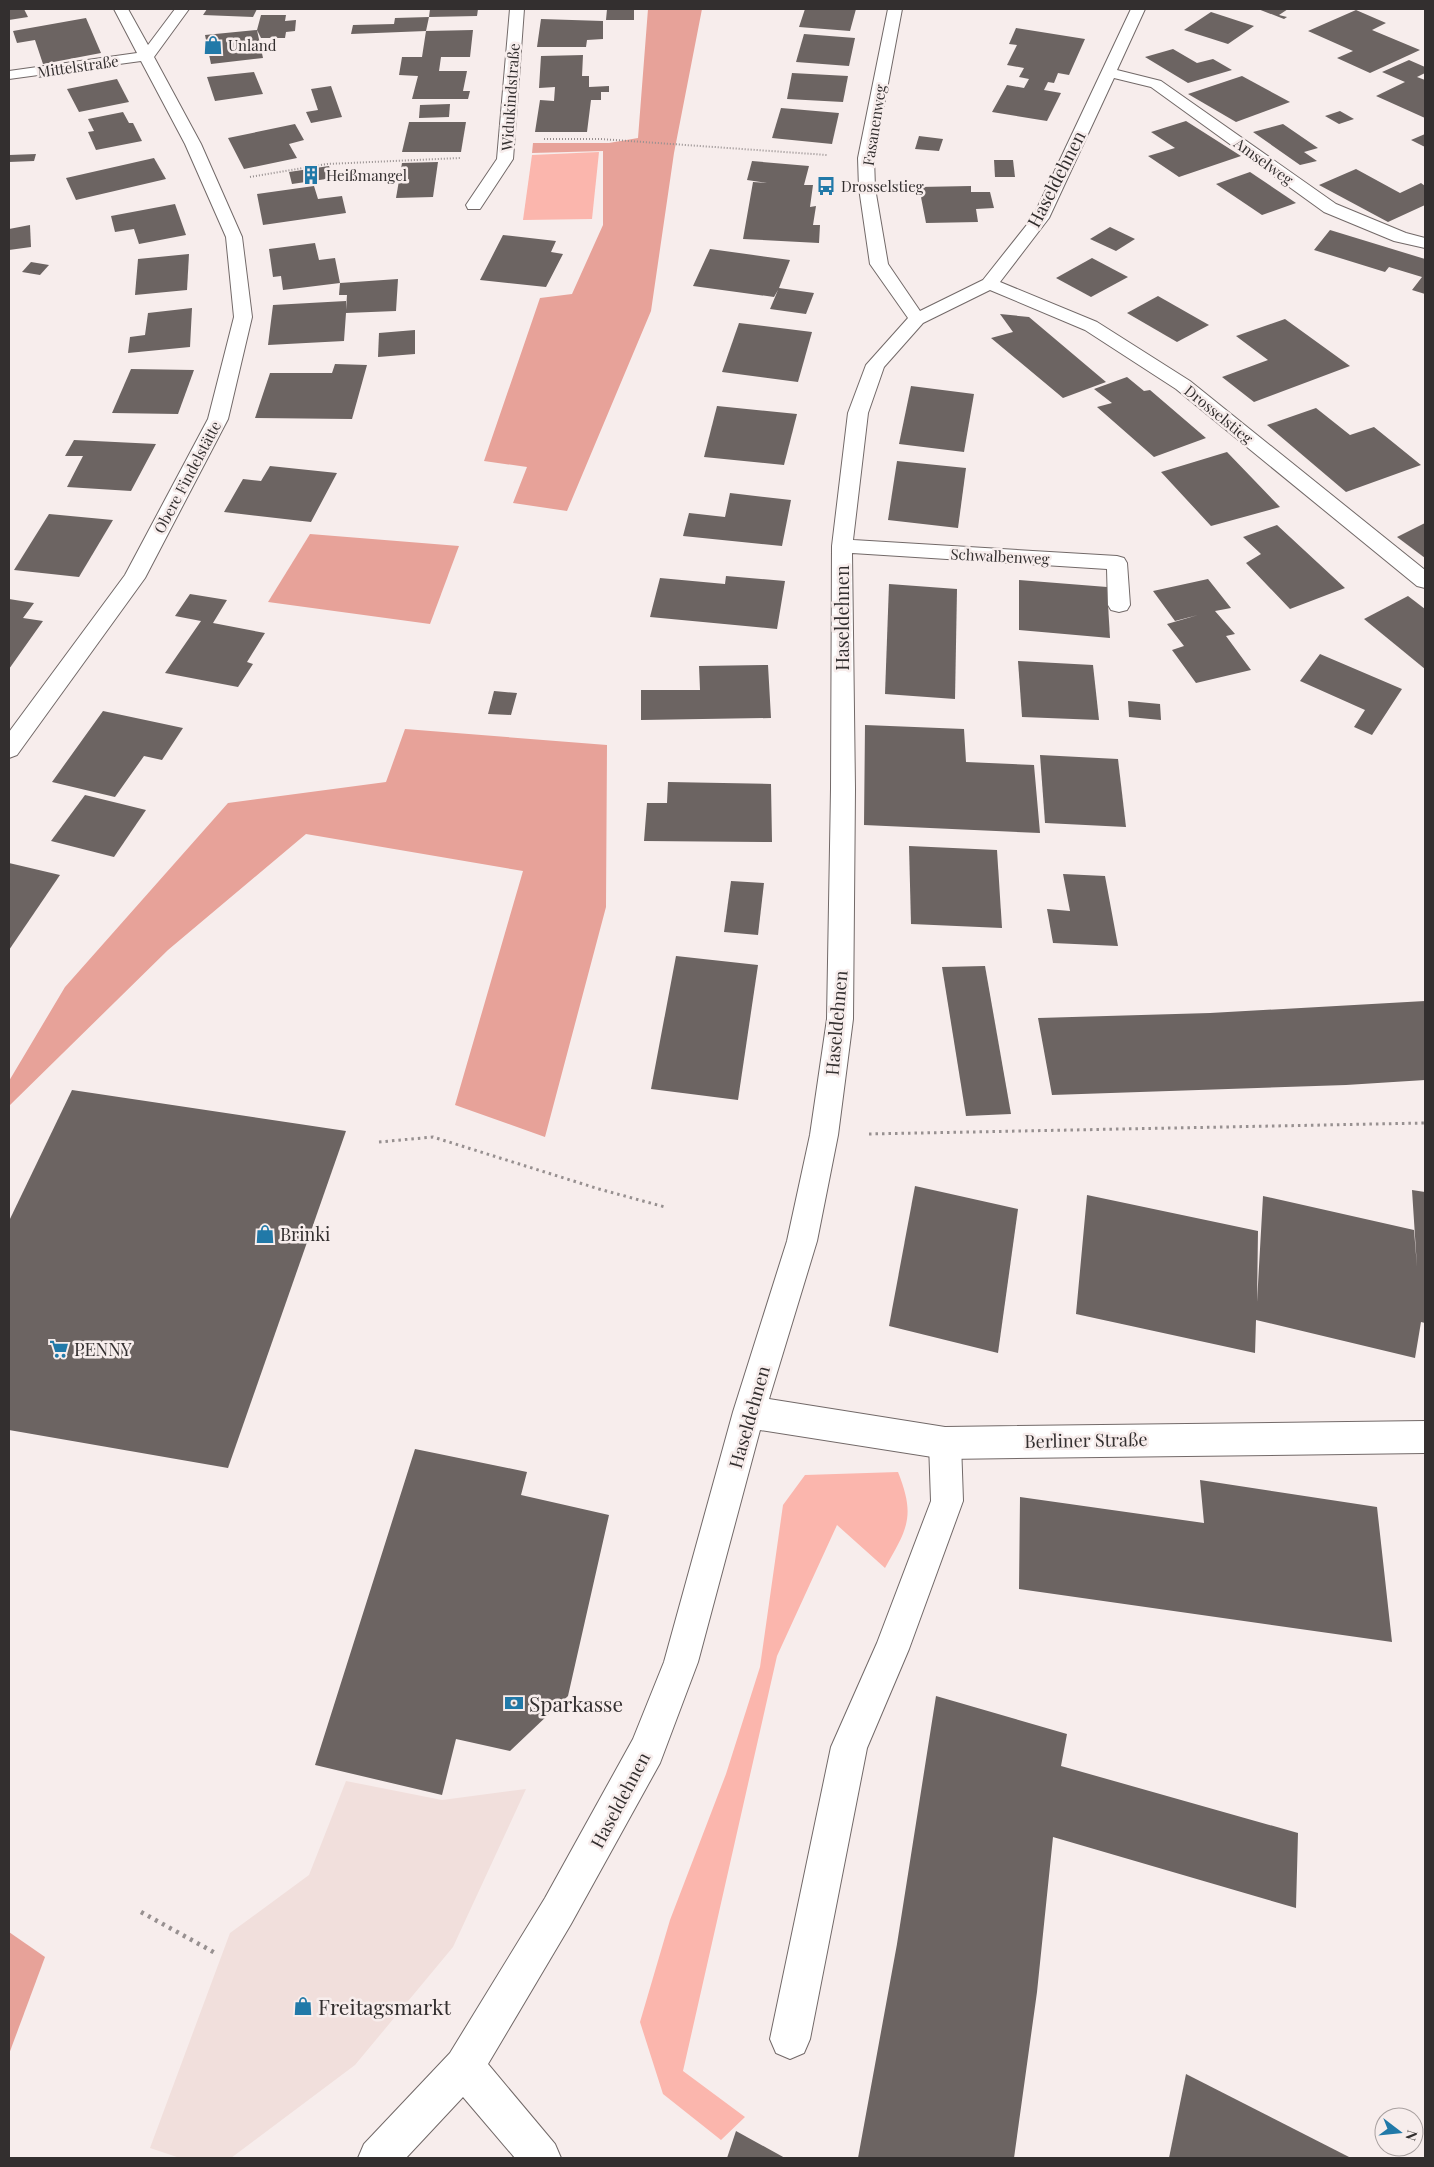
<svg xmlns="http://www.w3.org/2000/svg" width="1434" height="2167" viewBox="0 0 1434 2167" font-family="'Playfair Display',serif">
  <rect width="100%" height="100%" fill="#f7edec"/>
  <path fill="#f1dfdc" d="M346,1781L442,1800L526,1789L453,1947L355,2065L231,2158H180L150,2148L230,1933L309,1875Z"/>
  <g fill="#fbb6ad">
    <path d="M599,152L592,219L523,220L532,155Z"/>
    <path d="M898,1472C916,1517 907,1529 885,1568L837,1525L777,1656L683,2071L745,2117L721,2140L663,2094L640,2022L670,1920L726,1774L760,1667L783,1505L805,1475Z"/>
  </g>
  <g fill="#e7a299">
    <path d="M648,9H702L674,153L651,311L567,511L513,503L527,467L484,461L540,298L572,294L603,225V151L532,153L533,143H609L638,138Z"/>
    <path d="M310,534L459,546L430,624L268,602Z"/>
    <path d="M405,729L607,745L606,907L545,1137L455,1105L523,871L306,834L168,950L9,1106V1081L65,987L228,803L386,782Z"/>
    <path d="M9,1932L45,1957L9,2054Z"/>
  </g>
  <g fill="#6c6462">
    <path d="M9,9H24L28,17L9,20Z"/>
    <path d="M207,9H257L253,17L203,15Z"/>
    <path d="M430,9H478L477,16L429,17Z"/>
    <path d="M607,9H634V20H606Z"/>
    <path d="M805,9H856L850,31L799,27Z"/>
    <path d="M1258,9H1288L1279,15L1287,17L1284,19Z"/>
    <path d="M1356,10L1386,23L1372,30L1420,50L1370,73L1337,58L1353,51L1308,31Z"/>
    <path d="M1211,12L1254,26L1228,44L1184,30Z"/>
    <path d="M261,15H286L285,21L296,20L295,31L286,32L285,38H261L257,30L263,58L211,64L205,35L257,30Z"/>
    <path d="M429,17L426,31L473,30L470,57H441L439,71H467L463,91H470L468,99H412L418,76L399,75L402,57H422L426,31L351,34L353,25L394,24L395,18Z"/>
    <path d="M86,18L101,53L43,64L35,40L17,43L13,31Z"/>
    <path d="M541,19L603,21V39L587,40L586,47H537Z"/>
    <path d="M1016,28L1085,39L1069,75L1058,73L1054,83L1048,82L1044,90L1061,93L1047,121L992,112L1007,85L1024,88L1029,79L1019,77L1024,68L1007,65L1017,45L1009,44Z"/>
    <path d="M804,34L855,38L849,66L796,62Z"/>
    <path d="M1173,49L1197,63L1213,59L1232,70L1188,83L1145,57Z"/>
    <path d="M583,55L582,76H589V87L609,86V92H601V100H591L587,132H535L540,100L554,101L555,87L539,88L541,56Z"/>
    <path d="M1409,60L1425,67V73L1417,77L1425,80V118L1376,96L1405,82L1382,72Z"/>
    <path d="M254,72L263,94L215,101L207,77Z"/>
    <path d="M792,73L848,76L843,102L787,99Z"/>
    <path d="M1242,76L1290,102L1236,122L1188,94Z"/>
    <path d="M117,79L129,102L79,112L67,89Z"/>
    <path d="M331,86L342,117L311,123L306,112L318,110L311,89Z"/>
    <path d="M450,104L449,117L419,118L420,105Z"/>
    <path d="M781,108L839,113L832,144L772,138Z"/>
    <path d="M1340,111L1354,119L1339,124L1325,116Z"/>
    <path d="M123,112L129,123H133L142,141L96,150L88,132L94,131L88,119Z"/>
    <path d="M1186,121L1241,156L1179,177L1148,156L1175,148L1151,132Z"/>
    <path d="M409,122H466L461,152H402Z"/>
    <path d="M295,124L304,140L289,144L297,158L244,169L228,138Z"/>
    <path d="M1283,124L1318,148L1304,152L1317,161L1300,165L1253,132Z"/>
    <path d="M1425,134V147L1411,140Z"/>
    <path d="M919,136L943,139L939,151L915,149Z"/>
    <path d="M36,154L34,161L9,162V155Z"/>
    <path d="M154,158L166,179L76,200L66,178Z"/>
    <path d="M994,160H1013L1015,177H995Z"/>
    <path d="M752,161L809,166L804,185H813L810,207L816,206L813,225H820L819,243L743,239L753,182L767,183L747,180Z"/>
    <path d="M438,162L433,197L396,198L402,163Z"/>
    <path d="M329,166L333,178L292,184L289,172Z"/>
    <path d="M1356,169L1400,193L1421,183L1425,186V205L1388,222L1319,185Z"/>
    <path d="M1250,172L1296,203L1262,215L1216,184Z"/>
    <path d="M314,186L318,199L342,196L346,213L263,225L257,194Z"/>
    <path d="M971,186V192H990L994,208L976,209L978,222L926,223L919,187Z"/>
    <path d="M175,204L186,235L139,244L134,229L115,232L111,216Z"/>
    <path d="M30,225L31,247L9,250V229Z"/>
    <path d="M1110,227L1135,239L1116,251L1090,239Z"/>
    <path d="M1330,230L1425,259V294L1412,290L1422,277L1389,267L1385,272L1314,250Z"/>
    <path d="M503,235L556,241L551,252L563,254L546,287L480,280Z"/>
    <path d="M315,243L319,260L335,258L340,283L283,290L281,276L273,277L269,249Z"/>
    <path d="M710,249L790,260L779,288L814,293L806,314L770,309L778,290L774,297L693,286Z"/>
    <path d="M189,254L187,290L135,295L138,259Z"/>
    <path d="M1092,258L1128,277L1091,297L1056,278Z"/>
    <path d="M31,262L49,265L40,275L22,272Z"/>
    <path d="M398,279L396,311L346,313L344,341L268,345L273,305L346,301V310L347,295H339L340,283Z"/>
    <path d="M1158,296L1209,325L1177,342L1127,313Z"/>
    <path d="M192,308L190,347L128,353L130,337L145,335L148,313Z"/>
    <path d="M1000,314L1029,317L1106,382L1063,398L991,338L1013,332Z"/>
    <path d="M1285,319L1350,366L1254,402L1222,377L1268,360L1236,336Z"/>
    <path d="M739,323L812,332L798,382L722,372Z"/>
    <path d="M415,330V354L378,357L379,333Z"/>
    <path d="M335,364L367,365L352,419L255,418L270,373H332Z"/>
    <path d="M131,369L194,370L178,414L112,413Z"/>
    <path d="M1127,377L1144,391L1150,390L1206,438L1154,457L1097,407L1112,403L1094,389Z"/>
    <path d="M911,386L974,394L964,452L899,444Z"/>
    <path d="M717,406L797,414L784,465L704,457Z"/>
    <path d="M1316,408L1350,435L1374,427L1421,465L1346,492L1267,425Z"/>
    <path d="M74,440L156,444L131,491L67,487L83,456H65Z"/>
    <path d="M1227,452L1253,479L1280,507L1211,526L1161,472Z"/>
    <path d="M897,461L966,468L958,528L888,520Z"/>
    <path d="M270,466L337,473L311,522L224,512L243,479L261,481Z"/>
    <path d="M730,493L791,500L782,546L683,536L689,513L725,517Z"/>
    <path d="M49,514L113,520L79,577L14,570Z"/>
    <path d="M1425,523V558L1397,537Z"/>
    <path d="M1277,525L1345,588L1290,609L1246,563L1261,554L1243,537Z"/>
    <path d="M726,576L785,581L777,629L650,617L660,578L725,584Z"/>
    <path d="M1208,579L1231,608L1215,611L1235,634L1226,636L1251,670L1196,683L1172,650L1184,646L1167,624L1198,615L1175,621L1153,591Z"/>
    <path d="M1019,580L1107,587L1110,638L1019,630Z"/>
    <path d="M889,584L957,589L955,699L885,694Z"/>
    <path d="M190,594L227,600L213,623L265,633L247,662L253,664L238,687L165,673L201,621L175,616Z"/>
    <path d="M1408,596L1425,609V669L1364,619Z"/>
    <path d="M9,599L34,603L23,618L43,621L9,669Z"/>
    <path d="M1320,654L1402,689L1372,735L1354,727L1365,710L1300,681Z"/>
    <path d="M1018,661L1093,665L1099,720L1022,717Z"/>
    <path d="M768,665L771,718L641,720V690H700L699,666Z"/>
    <path d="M494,691L517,693L511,715L488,714Z"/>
    <path d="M1128,701L1160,704L1161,720L1129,717Z"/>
    <path d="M103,711L183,728L162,760L144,756L115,797L52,782Z"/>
    <path d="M865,725L964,729L966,762L1034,765L1040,833L864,825Z"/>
    <path d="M1040,755L1118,759L1126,827L1045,823Z"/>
    <path d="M668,782L771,784L772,842L644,841L647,803H667Z"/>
    <path d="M85,795L146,810L114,857L51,841Z"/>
    <path d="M909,846L997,850L1002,928L911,924Z"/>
    <path d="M9,863L60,875L9,950Z"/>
    <path d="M1063,874L1105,876L1118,946L1053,943L1047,909L1070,911Z"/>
    <path d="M731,881L764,883L758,935L724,932Z"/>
    <path d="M676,956L758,965L738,1100L651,1089Z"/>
    <path d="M985,966L1011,1114L966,1116L942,967Z"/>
    <path d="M1425,1001V1080L1346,1085L1052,1095L1038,1018L1210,1013Z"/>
    <path d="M72,1090L346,1131L228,1468L9,1430V1221Z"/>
    <path d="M915,1186L1018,1209L998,1353L889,1326Z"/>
    <path d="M1412,1190L1425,1192V1323L1421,1322L1415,1358L1256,1320L1255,1353L1076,1314L1087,1195L1258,1231L1257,1302L1263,1196L1414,1230L1417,1267Z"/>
    <path d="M415,1449L527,1472L521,1495L609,1515L568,1696L510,1751L456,1739L442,1795L315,1765Z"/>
    <path d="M1200,1480L1377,1507L1392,1642L1019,1589L1020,1497L1204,1523Z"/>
    <path d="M936,1696L1067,1734L1061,1766L1298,1833L1296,1908L1053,1837L1037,1992L1014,2158H858L897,1944Z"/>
    <path d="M1186,2074L1351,2158H1169Z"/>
    <path d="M736,2131L785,2158H727Z"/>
  </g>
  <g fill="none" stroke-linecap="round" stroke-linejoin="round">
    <g stroke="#726968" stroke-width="2">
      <path id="lane" d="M945,1427L956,1432L961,1443L963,1501L909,1649L867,1748L810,2039L804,2053L790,2059L776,2053L770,2039L831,1747L877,1643L931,1501L929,1443L934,1432Z"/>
    </g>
    <g stroke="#726968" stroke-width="2">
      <g id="street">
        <path d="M114,9H128L148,45L175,9H189L154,57L201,144L242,237L252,317L228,419L145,578L17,755L9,758V732L125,575L208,419L234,317L226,237L185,144L141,61L9,79V71L137,53Z"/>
        <path d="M510,9H524L513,159L480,209H468L466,205L497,159Z"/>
        <path d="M888,9H902L874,158L875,188L888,264L920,311L983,280L1033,217L1131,9H1145L1117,70L1161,81L1336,204L1406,233L1425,238V248L1394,241L1324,212L1151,87L1114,78L1049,218L1000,282L1097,322L1190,381L1425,570V588L1417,586L1176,389L1085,330L990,290L923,323L884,367L868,413L853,540L1117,556L1124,558L1127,563L1130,605L1127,610L1119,612L1111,610L1108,605L1107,569L852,553L855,789L853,1019L838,1135L817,1241L769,1399L945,1427L1425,1421V1453L945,1459L760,1430L698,1662L660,1763L571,1924L488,2064L555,2144L561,2158H515L463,2097L406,2158H358L364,2144L450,2053L545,1898L633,1739L664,1662L733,1412L787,1241L810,1135L827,1019L831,789L832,546L848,413L866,365L908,318L870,264L859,188L858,158Z"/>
      </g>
    </g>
    <g stroke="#979090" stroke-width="2" stroke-dasharray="1 2" stroke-linecap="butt">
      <path d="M544,139H601L827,155"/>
      <path d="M250,177L327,164L460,158"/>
    </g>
    <g stroke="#979090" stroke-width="3" stroke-dasharray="2.5 4" stroke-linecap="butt">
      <path d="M869,1134L1425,1123"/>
      <path d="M379,1142L433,1137L599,1189L665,1207"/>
    </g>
    <path stroke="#979090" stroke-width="4.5" stroke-dasharray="3 5" stroke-linecap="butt" d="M141,1912L217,1954"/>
    <use href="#lane" fill="#fff" fill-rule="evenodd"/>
    <use href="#street" fill="#fff" fill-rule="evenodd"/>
  </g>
  <defs>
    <g id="shop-bare" transform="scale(1.5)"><path d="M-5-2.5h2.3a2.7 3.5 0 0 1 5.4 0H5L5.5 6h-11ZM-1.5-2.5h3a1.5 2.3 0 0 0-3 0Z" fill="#2179a8" stroke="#f7edec" stroke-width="2.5" paint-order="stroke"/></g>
    <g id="building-bare" transform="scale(1.5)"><path d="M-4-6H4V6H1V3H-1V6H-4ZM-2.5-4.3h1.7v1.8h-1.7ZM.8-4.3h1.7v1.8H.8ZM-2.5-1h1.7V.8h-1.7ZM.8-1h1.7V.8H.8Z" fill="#2179a8" stroke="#f7edec" stroke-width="2.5" paint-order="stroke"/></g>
    <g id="bus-bare" transform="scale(1.5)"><path d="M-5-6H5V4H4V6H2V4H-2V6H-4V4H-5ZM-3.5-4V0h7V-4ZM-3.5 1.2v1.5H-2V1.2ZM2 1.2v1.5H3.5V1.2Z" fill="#2179a8" stroke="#f7edec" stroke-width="2.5" paint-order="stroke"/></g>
    <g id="supermarket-bare" transform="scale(1.5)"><path d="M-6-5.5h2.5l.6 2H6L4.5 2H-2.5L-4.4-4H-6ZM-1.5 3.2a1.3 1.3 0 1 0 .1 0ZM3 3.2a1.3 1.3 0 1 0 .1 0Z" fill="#2179a8" stroke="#f7edec" stroke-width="2.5" paint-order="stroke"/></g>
    <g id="bank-bare" transform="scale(1.5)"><path d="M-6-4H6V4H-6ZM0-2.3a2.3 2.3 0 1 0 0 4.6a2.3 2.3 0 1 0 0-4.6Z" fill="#2179a8" stroke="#f7edec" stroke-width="2.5" paint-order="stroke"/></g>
  </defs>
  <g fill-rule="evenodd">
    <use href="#shop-bare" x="213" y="45"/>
    <use href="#building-bare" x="311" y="175"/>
    <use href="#bus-bare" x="826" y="186"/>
    <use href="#shop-bare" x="265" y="1234"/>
    <use href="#supermarket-bare" x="59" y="1349"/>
    <use href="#bank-bare" x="514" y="1703"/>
    <use href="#shop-bare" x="303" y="2006"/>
  </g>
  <g text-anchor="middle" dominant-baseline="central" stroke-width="5" stroke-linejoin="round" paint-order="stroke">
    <g font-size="15" fill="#332f2f" stroke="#f7edec" text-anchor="start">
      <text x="228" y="45">Unland</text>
      <text x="326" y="175">Heißmangel</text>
      <text x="841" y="186">Drosselstieg</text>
    </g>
    <g font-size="15" fill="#332f2f" stroke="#f7edec">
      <text transform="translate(78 66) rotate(-8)">Mittelstraße</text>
      <text transform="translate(510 97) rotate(-86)">Widukindstraße</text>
      <text transform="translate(874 125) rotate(-81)">Fasanenweg</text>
      <text transform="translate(1264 161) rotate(36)">Amselweg</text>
      <text transform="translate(1219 414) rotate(39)">Drosselstieg</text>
      <text transform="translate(187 477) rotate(-62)">Obere Findelstätte</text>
      <text transform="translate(1000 556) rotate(3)">Schwalbenweg</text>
    </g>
    <g font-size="18" fill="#332f2f" stroke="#f7edec">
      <text transform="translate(1056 179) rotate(-63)">Haseldehnen</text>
      <text transform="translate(842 618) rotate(-90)">Haseldehnen</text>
      <text transform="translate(836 1023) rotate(-85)">Haseldehnen</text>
      <text transform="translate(749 1417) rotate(-74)">Haseldehnen</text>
      <text transform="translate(1086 1440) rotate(-1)">Berliner Straße</text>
      <text transform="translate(620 1800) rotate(-62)">Haseldehnen</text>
    </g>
    <g font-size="18" fill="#332f2f" stroke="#f7edec" text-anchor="start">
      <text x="280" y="1234">Brinki</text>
      <text x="74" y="1349">PENNY</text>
    </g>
    <g font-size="21" fill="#332f2f" stroke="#f7edec" text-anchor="start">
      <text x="529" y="1703">Sparkasse</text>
      <text x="318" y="2006">Freitagsmarkt</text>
    </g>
  </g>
  <rect width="1434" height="2167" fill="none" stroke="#332f2f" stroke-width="20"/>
  <g transform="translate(1399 2132) rotate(106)"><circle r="24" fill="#f7edec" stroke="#a9a1a0"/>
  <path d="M0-4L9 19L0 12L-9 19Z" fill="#2179a8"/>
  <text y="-8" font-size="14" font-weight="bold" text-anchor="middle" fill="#332f2f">N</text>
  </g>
</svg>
